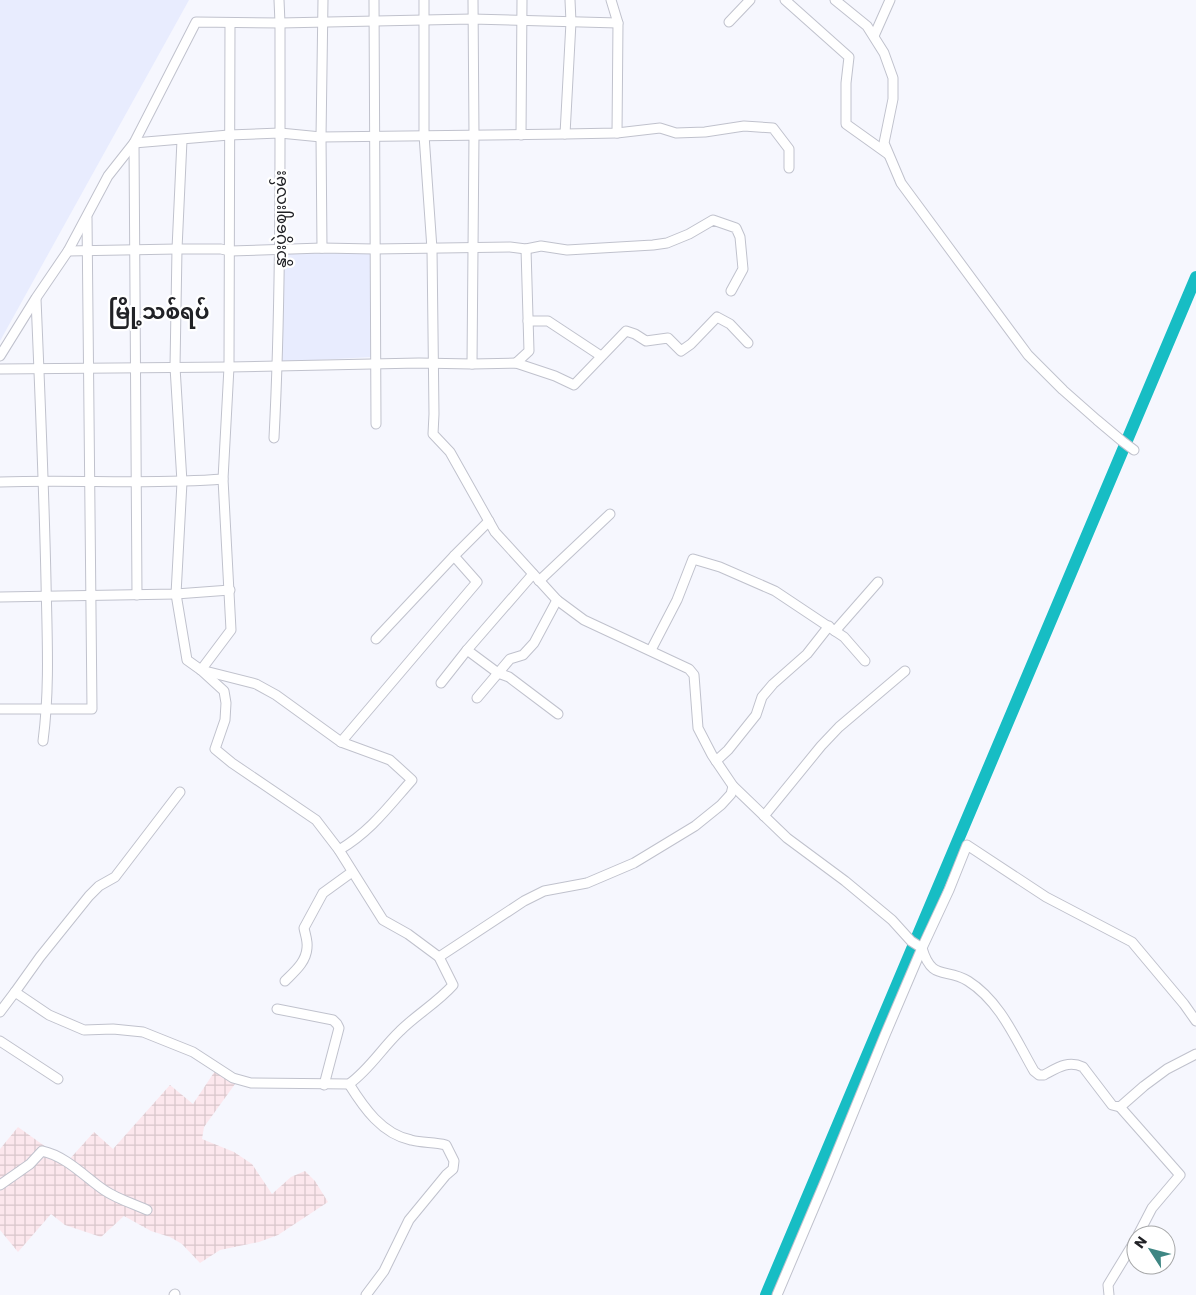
<svg xmlns="http://www.w3.org/2000/svg" width="1196" height="1295" viewBox="0 0 1196 1295" font-family="Poppins,'Noto Sans Myanmar',sans-serif">
  <defs>
    <pattern id="industrial-grid" width="8" height="8" patternUnits="userSpaceOnUse" patternTransform="scale(1.25)"><rect width="8" height="8" fill="#fce7ed"/><path d="M0 4h8M4 0v8" fill="none" stroke="#d8c6cb"/></pattern>
  </defs>
  <rect width="100%" height="100%" fill="#f6f7fe"/>
  <g fill="#e8ecfe">
    <path d="M0,0H189L0,341Z"/>
    <path d="M284,252L373,253L371,357L282,362Z"/>
  </g>
  <path fill="url(#industrial-grid)" d="M215,1071L235,1084L204,1127L202,1139L234,1152L252,1164L272,1194L291,1177L305,1171L315,1181L328,1202L278,1235L259,1242L220,1250L200,1263L182,1244L170,1237L151,1231L124,1216L101,1237L65,1225L51,1214L18,1252L0,1230V1149L18,1127L67,1162L94,1132L113,1149L170,1085L193,1104Z"/>
  <g fill="none" stroke-linecap="round" stroke-linejoin="round">
    <path stroke="#17bdc4" stroke-width="12" d="M766,1295C910,956 1050,616 1196,277"/>
    <g stroke="#c0c2cd" stroke-width="11">
      <g id="minor">
        <path d="M374,0L376,424"/>
        <path d="M424,0V135L432,249L434,414L433,434L450,452L495,532L557,600L584,620L689,669L694,675L698,728L712,755L733,786L787,838L845,881L892,920L911,941L922,948C932,982 946,967 968,981C1000,1001 1016,1040 1034,1071L1039,1075H1044C1057,1068 1068,1060 1083,1067L1112,1105L1120,1107L1144,1086L1167,1069L1196,1054"/>
        <path d="M611,0L618,23L617,133"/>
        <path d="M785,0L849,57L846,83V124L888,154"/>
        <path d="M835,0L867,26L884,53L893,78V99L884,143L901,183L1028,355L1063,390L1097,420L1122,441L1134,450"/>
        <path d="M729,22L750,0"/>
        <path d="M230,23L229,367L223,479L231,630L201,670L256,684L276,695L341,742L477,582L454,556"/>
        <path d="M874,36L890,0"/>
        <path d="M565,134L571,22L570,0"/>
        <path d="M521,135L522,0"/>
        <path d="M322,248L321,137L323,0"/>
        <path d="M68,251L177,249H221L230,251L322,248L374,249L510,247L526,249L541,246L567,250L653,245L667,243L689,234L713,220L736,228L740,237L743,269L731,291"/>
        <path d="M36,299C40,393 44,487 46,581C47,634 50,688 43,741"/>
        <path d="M528,321H548L601,356"/>
        <path d="M0,356L36,298L68,251L108,176L134,143L229,135L280,133L321,137L565,134L617,133L660,128L676,133L705,132L744,126L773,128L789,149V168"/>
        <path d="M516,363L529,351L526,249"/>
        <path d="M472,364L474,135L473,0"/>
        <path d="M0,369L229,367L419,363L472,364L516,363L555,376L574,385L626,331L635,334L646,341L668,338L681,351L691,344L717,317L730,324L748,343"/>
        <path d="M274,438C281,300 280,162 280,23L279,0"/>
        <path d="M0,482C74,479 148,485 223,479"/>
        <path d="M539,581L610,514"/>
        <path d="M137,595L134,143L196,22L280,23L472,19L618,23"/>
        <path d="M0,597L176,594L230,590"/>
        <path d="M835,631L878,582"/>
        <path d="M376,639L454,556L489,521"/>
        <path d="M467,650L498,673L509,677L558,714"/>
        <path d="M651,650L677,600L693,559L720,567L775,591L844,637L865,661"/>
        <path d="M441,683L467,650L533,574"/>
        <path d="M477,698L510,659L523,655L534,643L557,600"/>
        <path d="M0,709H92L87,218"/>
        <path d="M716,761L728,750L756,715L762,697L773,684L807,654L829,626"/>
        <path d="M180,792L115,877L99,886L89,896L40,957L15,992L49,1015L84,1030L113,1029L143,1032L193,1052L233,1078L251,1083L349,1084C369,1070 382,1048 400,1031C417,1014 437,1003 453,985L439,957L408,934L383,920L339,850L316,820L232,763L215,749L225,720L226,703L224,691L201,670L187,660L176,594L182,482L175,367L177,249L182,140"/>
        <path d="M764,816L821,746L839,727L905,671"/>
        <path d="M339,850C371,831 388,807 412,780L390,760L341,742"/>
        <path d="M439,957L524,901L544,891L587,883L634,863L695,826L721,805L731,794L733,786"/>
        <path d="M285,981C295,971 306,962 307,948C308,941 305,934 304,928L323,893L352,872"/>
        <path d="M277,1009L333,1020L337,1024L339,1028L324,1085"/>
        <path d="M0,1012L15,992"/>
        <path d="M0,1041L58,1079"/>
        <path d="M349,1084C364,1108 382,1134 411,1140C422,1143 434,1142 446,1145L454,1161L453,1169L446,1175L409,1220L384,1271L366,1295"/>
        <path d="M1120,1107L1180,1175L1152,1208L1138,1235"/>
        <path d="M0,1185L30,1164L42,1151C66,1156 85,1177 104,1190C117,1199 134,1204 147,1210"/>
        <path d="M174,1295L175,1294"/>
        <path d="M777,1295L827,1177L885,1035L922,948L949,890L967,845L1046,897L1132,942L1184,1004L1196,1021"/>
        <path d="M1109,1295L1108,1285L1136,1239"/>
      </g>
    </g>
    <use href="#minor" stroke="#fff" stroke-width="9"/>
  </g>
  <g text-anchor="middle" dominant-baseline="central" stroke-width="4.5" stroke-linejoin="round" paint-order="stroke">
    <g font-size="16" fill="#212226" stroke="#fff">
      <text transform="translate(280 219) rotate(-90)">နွားပွဲဈေးလမ်း</text>
    </g>
    <g font-size="21" font-weight="bold" fill="#212226" stroke="#fff">
      <text x="159" y="311">မြို့သစ်ရပ်</text>
    </g>
  </g>
  <g transform="translate(1151 1250) rotate(306)"><circle r="24" fill="#ffffff" stroke="#a6a7a8"/>
  <path d="M0-4L9 19L0 12L-9 19Z" fill="#3e8683"/>
  <text y="-8" font-size="14" font-weight="bold" text-anchor="middle" fill="#212226">N</text>
  </g>
</svg>
